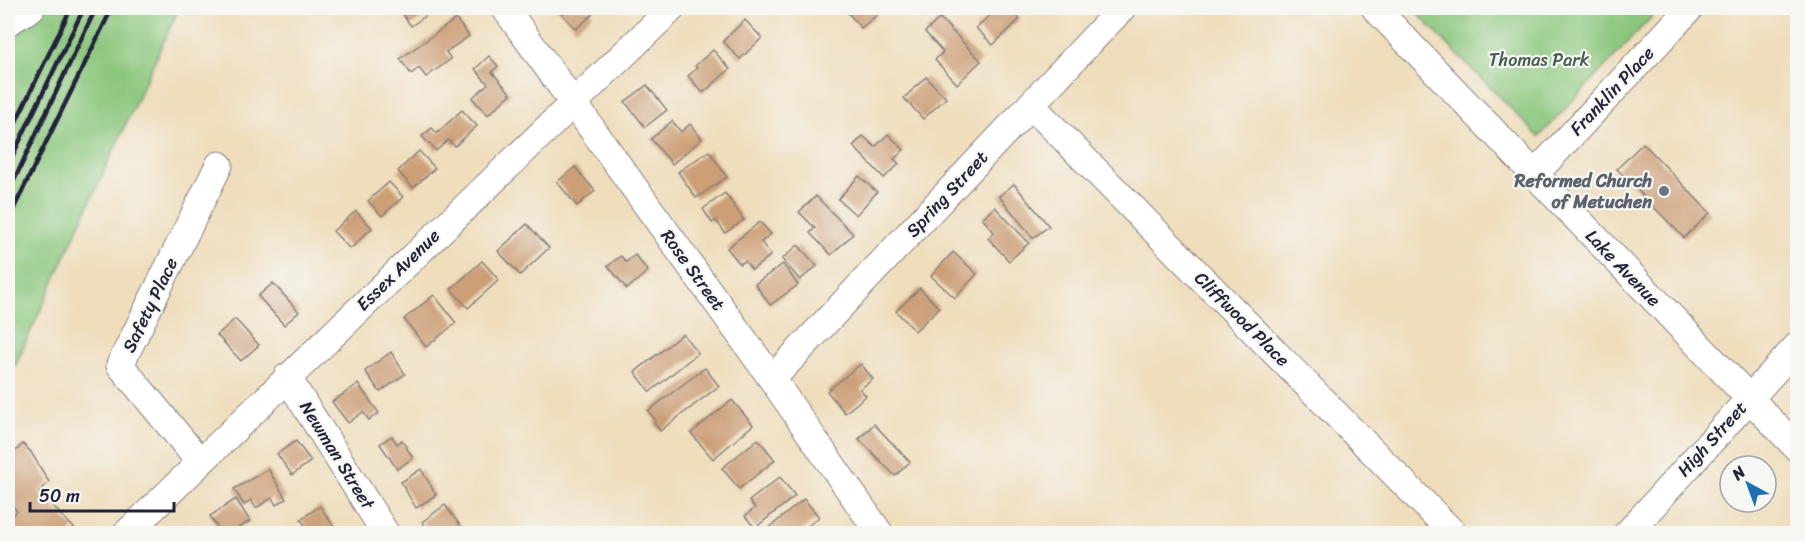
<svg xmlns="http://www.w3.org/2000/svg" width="1805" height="541" viewBox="0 0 1805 541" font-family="Sriracha,sans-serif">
  <rect width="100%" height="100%" fill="#f6f6f2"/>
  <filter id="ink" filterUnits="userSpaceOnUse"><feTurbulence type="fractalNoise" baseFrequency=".0167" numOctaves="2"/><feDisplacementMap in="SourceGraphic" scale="12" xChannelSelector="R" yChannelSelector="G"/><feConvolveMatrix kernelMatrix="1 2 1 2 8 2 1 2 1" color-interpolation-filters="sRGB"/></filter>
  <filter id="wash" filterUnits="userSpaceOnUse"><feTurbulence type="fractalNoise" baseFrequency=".008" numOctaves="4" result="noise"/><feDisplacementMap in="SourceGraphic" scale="24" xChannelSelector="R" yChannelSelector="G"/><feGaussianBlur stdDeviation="1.35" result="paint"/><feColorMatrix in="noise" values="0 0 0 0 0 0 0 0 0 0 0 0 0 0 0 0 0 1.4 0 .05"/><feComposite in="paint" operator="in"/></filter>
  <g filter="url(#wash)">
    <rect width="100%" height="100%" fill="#efddbc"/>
    <g fill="#8ac67b" stroke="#56745b" stroke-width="1.5">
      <path d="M8,8H179L8,381Z"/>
      <path d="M1412,8H1660L1539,137Z"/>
    </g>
    <g id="blocks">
      <g fill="#cc9f77">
        <path d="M398,8H437L411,26Z"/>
        <path d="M556,8H586L593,14L576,29Z"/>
        <path d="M844,8H871L877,15L861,28Z"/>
        <path d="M984,8H1009L1020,19L993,45L976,28L991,14Z"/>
        <path d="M940,18L981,61L957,84L935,60L943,52L925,32Z"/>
        <path d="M456,19L469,36L446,52L451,59L426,77L419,68L411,74L400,59Z"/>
        <path d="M745,20L762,38L740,59L723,41Z"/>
        <path d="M713,50L730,69L703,93L688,76L697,68L695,66Z"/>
        <path d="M489,56L498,66L492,72L511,94L488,115L472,98L488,84L475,69Z"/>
        <path d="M926,77L946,98L923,119L904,98Z"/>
        <path d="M647,85L667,110L645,127L625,102Z"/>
        <path d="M462,110L477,126L455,146L448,140L436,151L422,136L432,128L437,133Z"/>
        <path d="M672,121L681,132L690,124L702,139L672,164L651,139Z"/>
        <path d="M888,134L904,150L894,159L899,164L884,178L853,146L863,136L875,147Z"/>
        <path d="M1643,143L1710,213L1684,238L1617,169Z"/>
        <path d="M419,151L435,168L413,188L398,171Z"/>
        <path d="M709,151L727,177L696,198L678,172Z"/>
        <path d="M575,167L595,191L577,206L557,182Z"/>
        <path d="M859,176L877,192L856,215L838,199Z"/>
        <path d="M389,182L403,197L382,216L368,201Z"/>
        <path d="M1014,184L1049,226L1033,238L999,196Z"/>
        <path d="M725,193L744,220L725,233L716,220L712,223L703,209Z"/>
        <path d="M816,196L853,234L831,255L810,233L815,228L799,212Z"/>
        <path d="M995,207L1029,243L1009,261L988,238L994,232L982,218Z"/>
        <path d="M356,211L372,228L350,249L333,231Z"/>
        <path d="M760,222L771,234L761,242L771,255L752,270L745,261L740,264L727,248Z"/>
        <path d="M527,224L549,248L520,275L498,251Z"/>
        <path d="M798,245L817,266L800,280L782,259Z"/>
        <path d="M953,252L977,274L955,298L931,276Z"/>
        <path d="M635,255L648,271L627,289L608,266L621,256L626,262Z"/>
        <path d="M482,261L499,280L468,308L451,289Z"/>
        <path d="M783,264L798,285L770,305L755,284Z"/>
        <path d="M273,283L299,312L284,325L258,296Z"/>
        <path d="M920,288L939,308L915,331L896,311Z"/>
        <path d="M434,295L456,323L426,347L404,319Z"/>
        <path d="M235,319L259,345L241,361L217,335Z"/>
        <path d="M683,334L698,353L650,392L635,372Z"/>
        <path d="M391,352L405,374L380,392L365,371Z"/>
        <path d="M861,364L873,379L860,389L866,396L845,413L827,391Z"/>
        <path d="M705,368L719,386L660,431L654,423L656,421L648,411Z"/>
        <path d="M358,384L379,413L369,420L363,412L348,423L332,402Z"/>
        <path d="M732,400L753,425L713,459L691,433Z"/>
        <path d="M874,424L910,462L895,476L859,439Z"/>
        <path d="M392,436L397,444L402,440L413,458L397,469L380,444Z"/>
        <path d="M758,439L775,460L739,489L722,468Z"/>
        <path d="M296,441L311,461L292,475L277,454Z"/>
        <path d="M23,444L31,452L49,482L39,492L74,528L69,534H8V520L17,511L8,501V497L11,494L8,491V458Z"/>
        <path d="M268,469L286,499L276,505L272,498L256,508L251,500L244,505L234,489Z"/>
        <path d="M421,469L436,495L416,508L401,482Z"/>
        <path d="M780,477L795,496L755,528L745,516L755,508L749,501Z"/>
        <path d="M236,499L250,521L229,534H221L210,516Z"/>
        <path d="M804,499L819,517L798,534H766L764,532Z"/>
        <path d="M445,505L465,532L463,534H431L422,522Z"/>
        <path d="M320,506L337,531L333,534H310L301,519Z"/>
      </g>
    </g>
  </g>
  <g filter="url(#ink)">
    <use href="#blocks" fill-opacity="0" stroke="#88807c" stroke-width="1.5"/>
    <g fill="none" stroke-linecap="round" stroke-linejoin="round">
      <g stroke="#88807c" stroke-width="29">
        <g id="minor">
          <path d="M505,8L772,379L880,534"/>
          <path d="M1375,8L1798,449"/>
          <path d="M8,22L31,8"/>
          <path d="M1031,105L1454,534"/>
          <path d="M1534,175L1690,8"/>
          <path d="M287,377L386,534"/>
          <path d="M772,379L1122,8"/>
          <path d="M200,462L120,365L219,165"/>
          <path d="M126,534L672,8"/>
          <path d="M1627,534L1798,345"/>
        </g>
      </g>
      <use href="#minor" stroke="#fff" stroke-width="27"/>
      <g stroke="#22223b" stroke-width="4.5">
        <path d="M8,138L71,8"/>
        <path d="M8,165L84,8"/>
        <path d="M8,193L96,8"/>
        <path d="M8,220L112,8"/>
      </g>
    </g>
  </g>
  <circle fill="#6b7280" stroke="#f6f6f2" stroke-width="2" cx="1664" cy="191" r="6"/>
  <g text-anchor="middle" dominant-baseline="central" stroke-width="4.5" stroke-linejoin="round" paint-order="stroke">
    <g font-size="18" fill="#465b51" stroke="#f6f6f2">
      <text x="1539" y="60">Thomas Park</text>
    </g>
    <g font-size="18" fill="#22223b" stroke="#f6f6f2">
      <text transform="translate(1612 91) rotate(-47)">Franklin Place</text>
      <text transform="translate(947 194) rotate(-47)">Spring Street</text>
      <text transform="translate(1623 268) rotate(46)">Lake Avenue</text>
      <text transform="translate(398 270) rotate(-44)">Essex Avenue</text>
      <text transform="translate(693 270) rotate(54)">Rose Street</text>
      <text transform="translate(150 305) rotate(-64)">Safety Place</text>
      <text transform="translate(1242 319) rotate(45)">Cliffwood Place</text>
      <text transform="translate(1712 439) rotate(-48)">High Street</text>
      <text transform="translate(337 455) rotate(58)">Newman Street</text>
    </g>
    <g font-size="18" font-weight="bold" fill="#5b616d" stroke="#f6f6f2" text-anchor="end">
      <text x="1652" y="181">Reformed Church<tspan x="1652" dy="21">of Metuchen</tspan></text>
    </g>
  </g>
  <rect width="1805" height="541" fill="none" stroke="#f6f6f2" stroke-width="30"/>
  <g transform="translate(1748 484) rotate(319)"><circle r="28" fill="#f6f6f2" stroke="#a1a1a9" stroke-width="1.5"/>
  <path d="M0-4.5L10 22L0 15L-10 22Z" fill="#1f6fb2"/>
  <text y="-9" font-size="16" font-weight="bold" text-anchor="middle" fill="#22223b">N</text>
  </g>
  <path d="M30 502v9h144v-9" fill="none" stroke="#22223b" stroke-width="3"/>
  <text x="39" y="502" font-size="18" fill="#22223b" stroke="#f6f6f2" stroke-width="4.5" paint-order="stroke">50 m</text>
</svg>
